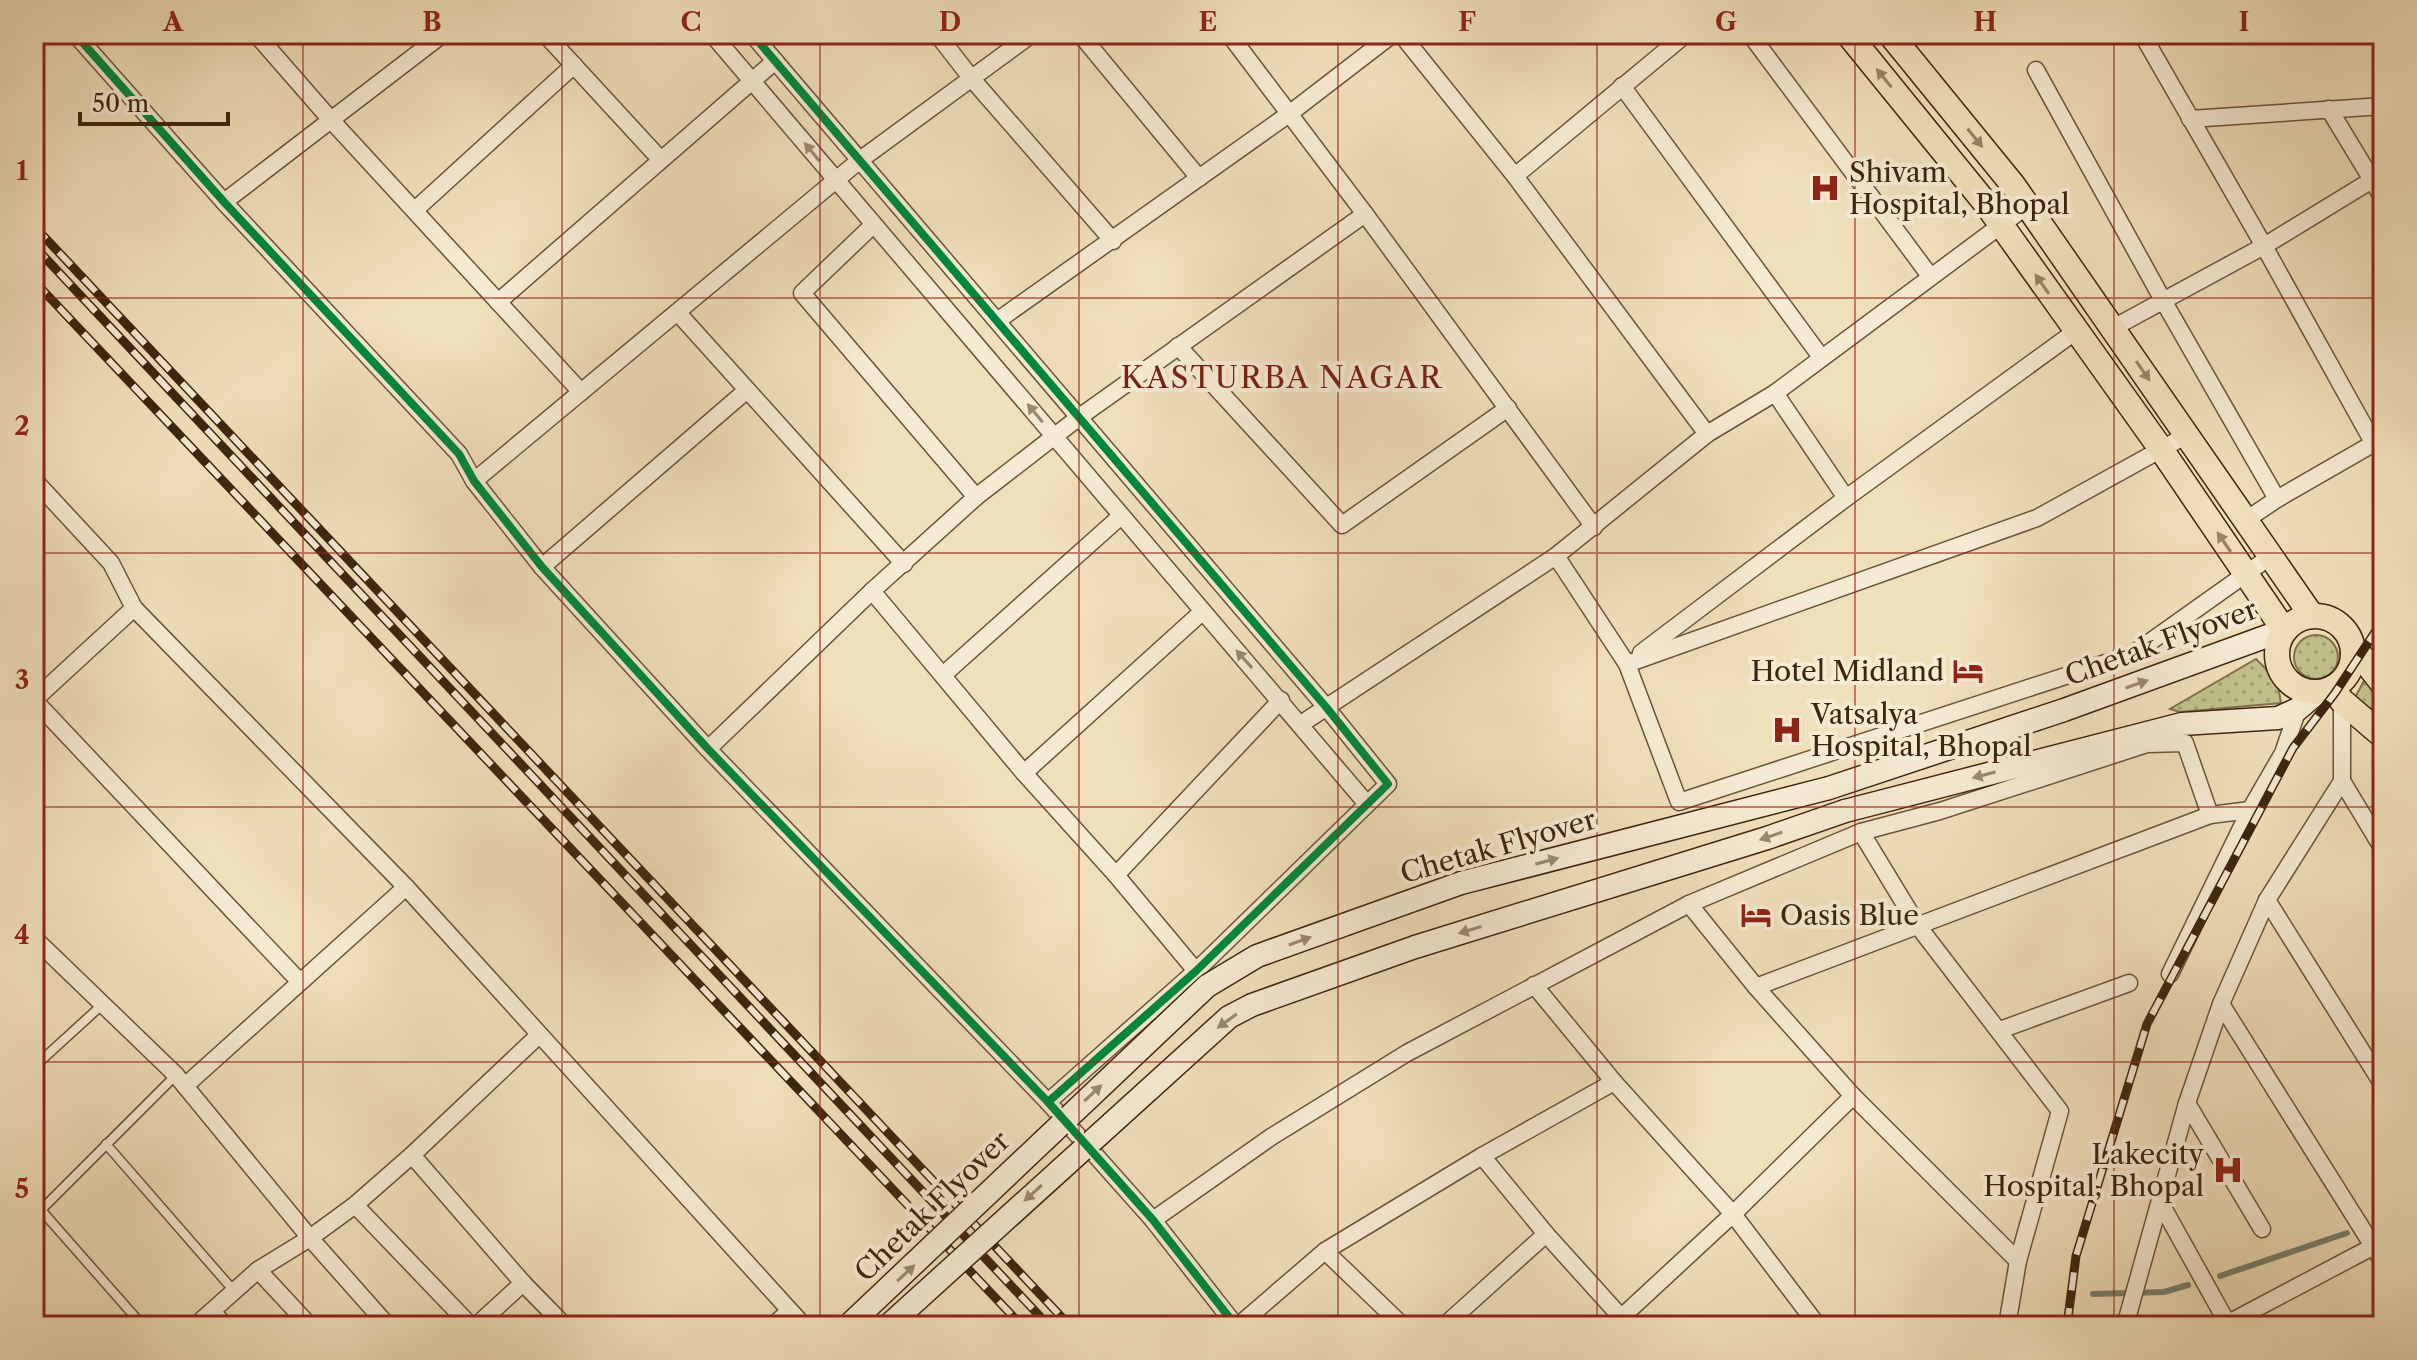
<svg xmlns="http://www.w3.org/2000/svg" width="2417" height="1360" viewBox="0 0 2417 1360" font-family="'Libre Caslon Text',serif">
  <defs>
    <pattern id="grass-dots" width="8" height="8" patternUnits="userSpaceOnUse" patternTransform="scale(2)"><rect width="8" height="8" fill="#c1c08b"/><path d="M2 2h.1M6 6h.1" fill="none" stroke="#9e9c70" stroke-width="1.8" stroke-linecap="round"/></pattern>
  </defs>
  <rect width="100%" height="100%" fill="#f0dfbb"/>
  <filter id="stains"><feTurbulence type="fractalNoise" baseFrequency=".0025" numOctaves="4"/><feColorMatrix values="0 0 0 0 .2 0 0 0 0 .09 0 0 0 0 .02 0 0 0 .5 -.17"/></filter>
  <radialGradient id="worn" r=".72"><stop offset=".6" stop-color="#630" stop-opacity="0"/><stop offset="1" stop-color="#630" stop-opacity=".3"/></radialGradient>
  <g fill="url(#grass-dots)" stroke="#80724c" stroke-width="2">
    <circle cx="2316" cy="657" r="22"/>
    <path d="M2256,659L2277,680L2281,703L2180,712L2170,709Z"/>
    <path d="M2383,678V719L2352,703L2365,679Z"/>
  </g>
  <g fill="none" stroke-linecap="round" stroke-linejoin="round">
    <g stroke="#76806d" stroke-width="6">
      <path d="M2378,1222L2383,1220"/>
      <path d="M2220,1276L2347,1233"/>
      <path d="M2093,1294L2164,1292L2188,1285"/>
    </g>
    <g stroke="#6a5439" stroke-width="11">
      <g id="lane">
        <path d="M34,1067L103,1004"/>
        <path d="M106,1144L234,1291"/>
        <path d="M34,1202L143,1326"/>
        <path d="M41,1210L176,1075"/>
        <path d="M215,1309L231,1326"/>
      </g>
    </g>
    <g stroke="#6a5439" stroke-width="19">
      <g id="street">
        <path d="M75,34L224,202L459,454L474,481L542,567L708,749L1048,1102L1153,1220L1236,1326"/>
        <path d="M256,34L331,120L581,392"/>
        <path d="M545,34L660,159"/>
        <path d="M712,34L1367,804"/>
        <path d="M752,34L1326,707L1388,784L1196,971L1048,1102"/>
        <path d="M937,34L972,79L1113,241"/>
        <path d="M1080,34L1199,178"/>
        <path d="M1229,34L1365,214L1594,527"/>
        <path d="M1401,34L1515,176L1707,434"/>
        <path d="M1750,34L1930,276"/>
        <path d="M2142,34L2264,246L2374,444"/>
        <path d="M2036,70L2164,302L2277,499L2383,438"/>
        <path d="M1622,86L1821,357"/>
        <path d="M2329,109L2383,198"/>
        <path d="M2190,119L2383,106"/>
        <path d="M1515,176L1686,34"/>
        <path d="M224,202L443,34"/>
        <path d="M415,210L574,65"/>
        <path d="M873,225L802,293L976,497"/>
        <path d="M498,302L775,61"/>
        <path d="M678,313L904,564"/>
        <path d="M997,321L1289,114L1393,34"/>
        <path d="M2113,328L2264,246L2372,180"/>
        <path d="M1178,346L1342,525L1508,408"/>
        <path d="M1775,393L1846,498"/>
        <path d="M34,480L111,563L134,608L406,887L804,1326"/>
        <path d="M474,481L860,160L1032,34"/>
        <path d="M2246,520L2277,499"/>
        <path d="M1556,556L1627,664L1679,802L2133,654L2271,556"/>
        <path d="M542,567L747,390"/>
        <path d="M872,591L1024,773L1116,875L1196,971"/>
        <path d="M1641,653L1846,498L2076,331"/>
        <path d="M1627,664L2037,518L2187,435"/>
        <path d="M943,675L1121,516"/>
        <path d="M34,700L300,982"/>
        <path d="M34,700L134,608"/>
        <path d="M1301,724L1556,556L1707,434L1775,393L2028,205"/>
        <path d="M708,749L872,591L976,497L1078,418L1365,214"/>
        <path d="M1024,773L1202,612"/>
        <path d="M2342,781L2383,849"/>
        <path d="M1861,832L1918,926L2060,1111L2018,1261L2007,1326"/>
        <path d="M1116,875L1281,700"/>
        <path d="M2267,900L2383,1085"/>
        <path d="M1689,904L1756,987L1853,1096L2018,1261"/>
        <path d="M34,938L176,1075L310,1238L388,1326"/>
        <path d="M2170,974L2250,810L2283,753L2298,709"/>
        <path d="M1534,985L1614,1082L1733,1214L1818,1326"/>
        <path d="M1756,987L2210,815L2250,810"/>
        <path d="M2221,1004L2383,1262"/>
        <path d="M2000,1030L2129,983"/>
        <path d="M185,1086L406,887"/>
        <path d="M2187,1103L2262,1229"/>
        <path d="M412,1155L523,1283L565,1326"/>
        <path d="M1482,1156L1546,1234L1629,1326"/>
        <path d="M2160,1202L2229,1326"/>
        <path d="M355,1205L471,1326"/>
        <path d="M1153,1220L1271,1137L1407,1053L1689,904L1861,832L1940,811L2147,744L2185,743L2210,815"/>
        <path d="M1325,1251L1403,1326"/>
        <path d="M258,1270L310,1326"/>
        <path d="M195,1326L258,1270L310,1238L355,1205L412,1155L539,1035"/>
        <path d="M476,1326L523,1283"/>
        <path d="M773,1326L789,1311"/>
        <path d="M1238,1326L1325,1251L1482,1156L1614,1082"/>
        <path d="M1444,1326L1546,1234"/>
        <path d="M1612,1326L1733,1214L1853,1096"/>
        <path d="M2125,1326L2187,1103L2221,1004L2267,900L2342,781V701"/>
        <path d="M2223,1326L2374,1246"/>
      </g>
    </g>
    <g stroke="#3e250e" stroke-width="25">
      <g id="secondary">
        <path d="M1829,788L2064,710L2284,630"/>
        <path d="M1845,811L2182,724L2278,718L2298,709L2317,693"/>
      </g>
    </g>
    <g stroke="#3e250e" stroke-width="27">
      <g id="primary">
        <path d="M1848,34L1987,205L2161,449L2284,630"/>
        <path d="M1890,34L2013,185L2312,616"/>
        <circle cx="2315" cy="654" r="38"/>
        <path d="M2353,652L2361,656L2383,684"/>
        <path d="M2332,688L2342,701L2383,736"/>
      </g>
    </g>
    <use href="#lane" stroke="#f5ead3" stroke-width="8"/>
    <use href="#street" stroke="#f5ead3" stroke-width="16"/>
    <use href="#secondary" stroke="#f5ead3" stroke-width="22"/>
    <use href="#primary" stroke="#f0dfbb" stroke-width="24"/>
    <g stroke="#3e250e" stroke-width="9">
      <g id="rail">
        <path d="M34,226L1070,1326"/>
        <path d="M34,246L1049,1326"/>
        <path d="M34,281L1022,1326"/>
        <path d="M2067,1326L2076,1256L2147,1024L2293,748L2335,693L2383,620"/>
      </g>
    </g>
    <use href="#rail" stroke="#f5ead3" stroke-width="6" stroke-dasharray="18" stroke-linecap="butt"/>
    <g stroke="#3e250e" stroke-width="25" stroke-linecap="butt">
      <g id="secondary-bridge">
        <path d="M848,1326L1207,986L1257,956L1461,883L1829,788"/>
        <path d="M888,1326L1229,1017L1252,1005L1415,947L1767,838L1845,811"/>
      </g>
    </g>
    <use href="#secondary-bridge" stroke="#f5ead3" stroke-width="22"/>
    <g stroke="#f5ead3" stroke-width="13">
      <g id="cycleway">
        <path d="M75,34L224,202L459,454L474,481L542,567L708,749L1048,1102L1153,1220L1236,1326"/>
        <path d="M752,34L1326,707L1388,784L1196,971L1048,1102"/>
      </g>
    </g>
    <use href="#cycleway" stroke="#00873e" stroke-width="8"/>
  </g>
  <defs><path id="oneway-solid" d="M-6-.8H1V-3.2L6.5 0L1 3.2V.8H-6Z" transform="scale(2)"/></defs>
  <g fill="#978264">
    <use href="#oneway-solid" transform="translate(1884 78) rotate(-129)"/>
    <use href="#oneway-solid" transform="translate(1975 138) rotate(51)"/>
    <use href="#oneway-solid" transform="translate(2042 284) rotate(-125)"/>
    <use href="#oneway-solid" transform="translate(2143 371) rotate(55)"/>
    <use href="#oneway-solid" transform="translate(2224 542) rotate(-124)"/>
  </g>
  <g fill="#9a8870">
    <use href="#oneway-solid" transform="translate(812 152) rotate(-130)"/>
    <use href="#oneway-solid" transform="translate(1035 413) rotate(-130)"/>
    <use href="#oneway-solid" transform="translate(1244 659) rotate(-132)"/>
    <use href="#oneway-solid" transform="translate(2137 684) rotate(-19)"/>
    <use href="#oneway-solid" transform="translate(1984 775) rotate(165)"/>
    <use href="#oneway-solid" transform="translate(1771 836) rotate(161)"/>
    <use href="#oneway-solid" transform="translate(1547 861) rotate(-15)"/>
    <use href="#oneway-solid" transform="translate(1470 930) rotate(163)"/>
    <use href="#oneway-solid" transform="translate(1300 941) rotate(-20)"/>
    <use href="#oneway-solid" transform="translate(1227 1021) rotate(144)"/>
    <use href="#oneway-solid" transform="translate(1093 1093) rotate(-43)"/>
    <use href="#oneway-solid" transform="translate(1033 1193) rotate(138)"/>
    <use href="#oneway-solid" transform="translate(906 1273) rotate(-43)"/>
  </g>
  <path fill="none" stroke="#8f2418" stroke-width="2" stroke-opacity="0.55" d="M303,34V1326M562,34V1326M820,34V1326M1079,34V1326M1338,34V1326M1597,34V1326M1855,34V1326M2114,34V1326M34,298H2383M34,553H2383M34,807H2383M34,1062H2383"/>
  <defs>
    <g id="hospital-bare" transform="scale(2.4)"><path d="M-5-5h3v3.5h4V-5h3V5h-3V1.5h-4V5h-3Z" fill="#8f2418" stroke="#f5ead3" stroke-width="2.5" paint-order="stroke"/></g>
    <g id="hotel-bare" transform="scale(2.4)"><path d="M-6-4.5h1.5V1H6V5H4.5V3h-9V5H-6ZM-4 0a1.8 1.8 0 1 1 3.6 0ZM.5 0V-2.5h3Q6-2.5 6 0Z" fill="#8f2418" stroke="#f5ead3" stroke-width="2.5" paint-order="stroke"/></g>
  </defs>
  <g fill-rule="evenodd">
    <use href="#hospital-bare" x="1825" y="188"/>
    <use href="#hotel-bare" x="1968" y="671"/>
    <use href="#hospital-bare" x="1787" y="730"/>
    <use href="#hotel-bare" x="1756" y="915"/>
    <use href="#hospital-bare" x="2228" y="1170"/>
  </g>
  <g text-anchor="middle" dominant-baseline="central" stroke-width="8" stroke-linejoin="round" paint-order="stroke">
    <g font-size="28" fill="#3e250e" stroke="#f5ead3" text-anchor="start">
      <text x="1849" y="172">Shivam<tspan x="1849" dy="32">Hospital, Bhopal</tspan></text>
      <text x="1944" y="671" text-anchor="end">Hotel Midland</text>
      <text x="1811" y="714">Vatsalya<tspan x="1811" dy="32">Hospital, Bhopal</tspan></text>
      <text x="1780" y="915">Oasis Blue</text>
      <text x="2204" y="1154" text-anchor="end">Lakecity<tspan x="2204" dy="32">Hospital, Bhopal</tspan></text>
    </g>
    <g font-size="28" fill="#3e250e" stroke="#f5ead3">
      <text transform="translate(2161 642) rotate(-20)">Chetak Flyover</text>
      <text transform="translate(1498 846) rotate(-16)">Chetak Flyover</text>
      <text transform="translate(932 1206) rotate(-44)">Chetak Flyover</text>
    </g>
    <g font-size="30" letter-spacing="2" fill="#7a1f14" stroke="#f5ead3">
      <text x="1282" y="377">KASTURBA NAGAR</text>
    </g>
  </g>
  <rect width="2417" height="1360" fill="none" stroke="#f0dfbb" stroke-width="88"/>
  <path d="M80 112v12h148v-12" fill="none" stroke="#3e250e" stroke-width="4"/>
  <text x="92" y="112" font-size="24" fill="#3e250e" stroke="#f5ead3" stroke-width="6" paint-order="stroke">50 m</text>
  <rect x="44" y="44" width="2329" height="1272" fill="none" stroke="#8f2418" stroke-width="3"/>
  <g font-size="26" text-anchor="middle" font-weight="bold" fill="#8f2418">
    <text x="173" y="31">A</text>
    <text x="432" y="31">B</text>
    <text x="691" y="31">C</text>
    <text x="950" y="31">D</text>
    <text x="1208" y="31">E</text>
    <text x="1467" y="31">F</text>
    <text x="1726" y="31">G</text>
    <text x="1985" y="31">H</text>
    <text x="2244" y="31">I</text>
    <text x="22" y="180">1</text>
    <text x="22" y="435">2</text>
    <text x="22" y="689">3</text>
    <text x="22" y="944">4</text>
    <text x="22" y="1198">5</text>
  </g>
  <rect width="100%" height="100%" filter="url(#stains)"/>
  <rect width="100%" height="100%" fill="url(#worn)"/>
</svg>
